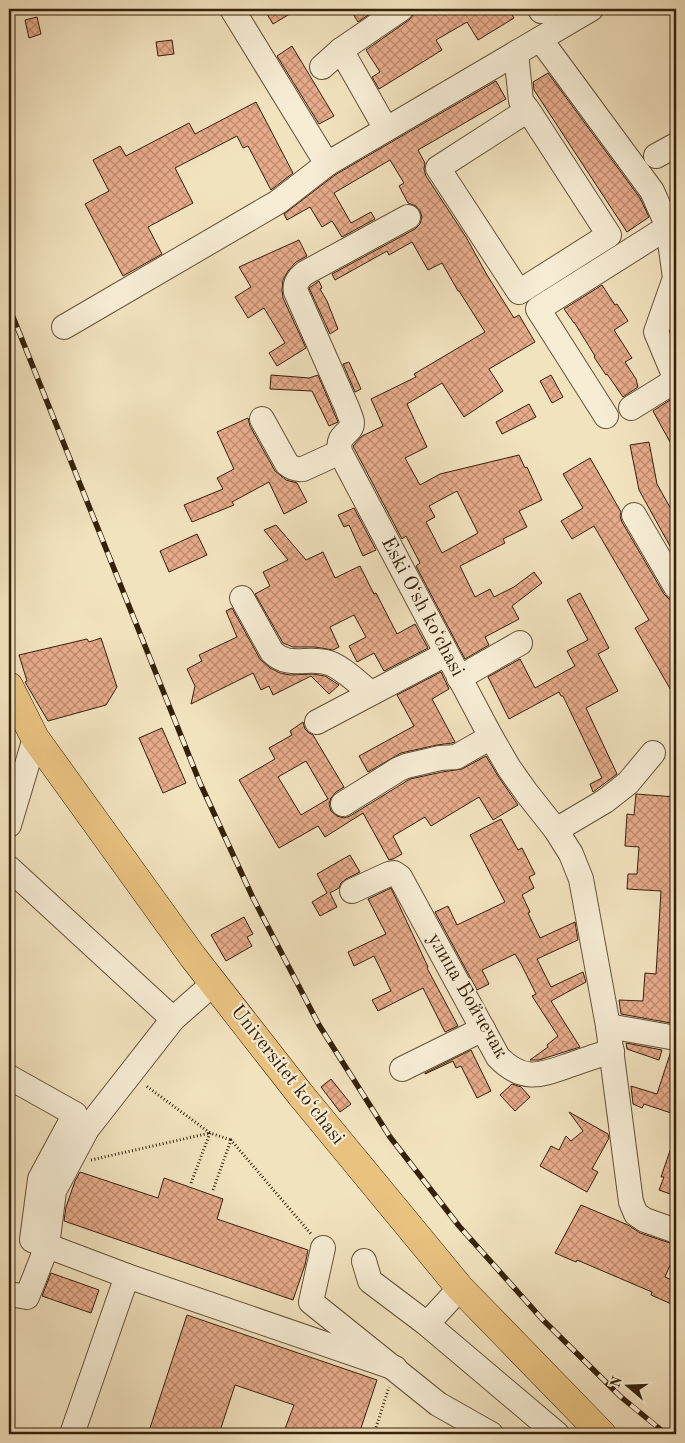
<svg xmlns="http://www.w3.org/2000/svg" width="685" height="1443" viewBox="0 0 685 1443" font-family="'Old Standard TT',serif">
  <defs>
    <pattern id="building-cross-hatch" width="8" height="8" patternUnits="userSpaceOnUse" patternTransform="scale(1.25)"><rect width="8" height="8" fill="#e7ab8b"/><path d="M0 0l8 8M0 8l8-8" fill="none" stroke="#bc8b70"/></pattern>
  </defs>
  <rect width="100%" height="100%" fill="#f2e3bf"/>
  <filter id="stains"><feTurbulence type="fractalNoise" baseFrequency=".004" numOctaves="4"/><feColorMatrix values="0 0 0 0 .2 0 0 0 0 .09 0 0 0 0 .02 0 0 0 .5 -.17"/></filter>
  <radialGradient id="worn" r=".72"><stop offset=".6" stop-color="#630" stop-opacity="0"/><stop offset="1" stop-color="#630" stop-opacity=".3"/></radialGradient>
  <g fill="url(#building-cross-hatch)" stroke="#35210b" fill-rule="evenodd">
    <path d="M264,9H298L273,24Z"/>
    <path d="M350,9H377L358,22Z"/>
    <path d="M415,9H508L514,18L478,40L467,22L436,40L442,50L379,89L372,77L380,72L366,50L409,20L413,15Z"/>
    <path d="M37,17L41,34L29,38L25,20Z"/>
    <path d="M172,40L174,54L158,56L156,42Z"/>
    <path d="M292,46L334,116L319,124L277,56Z"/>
    <path d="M548,73L640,198L649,217L627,232L534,90L533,82Z"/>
    <path d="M496,81L506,99L418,150L425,163L424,169L426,176L466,237L487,275L514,318L519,315L535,342L489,369L503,391L464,417L442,383L407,404L427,447L405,458L420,485L440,474L519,455L525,468L527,467L542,500L519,511L527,527L503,539L505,543L460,566L475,597L490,589L494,597L514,587L534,572L542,583L512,606L519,619L485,637L489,645L465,659L416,566L420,563L406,536L402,539L353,446L362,436L383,426L371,399L416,377L414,374L485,332L459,291H458L442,263L428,270L412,242L389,255L387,251L335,280L332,274L415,229L420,224L422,217L420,211L416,206L408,203L399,186L404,183L390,160L334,193L351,223L371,212L375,219L342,237L332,221L322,227L310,207L287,220L284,214L335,175ZM457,491L478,533L442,553L426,522L435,517L429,506Z"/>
    <path d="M256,102L293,173L271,190L248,146L243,148L237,136L175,168L193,203L148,227L162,254L123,276L85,204L109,191L93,160L120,146L126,156L189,123L195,134Z"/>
    <path d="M299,240L307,256L296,262L288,271L283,280L282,290L283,298L306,348L277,366L269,353L285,343L264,308L248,318L235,297L251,287L239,267Z"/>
    <path d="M319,281L322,288L320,289L327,301L338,329L330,334L309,288Z"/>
    <path d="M602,285L615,305L617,304L628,321L614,330L632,358L625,362L636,379L638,387L623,397L607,374L606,375L594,357L595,356L574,322V323L564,309Z"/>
    <path d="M349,362L361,389L355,392L343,364Z"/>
    <path d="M271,375L309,378L318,375L338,422L329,426L312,391L270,389Z"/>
    <path d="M551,375L563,397L552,403L540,381Z"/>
    <path d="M676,396V453L653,411Z"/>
    <path d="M529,404L536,417L502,434L496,422Z"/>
    <path d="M248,418L250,426L275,471L286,480L297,483L307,502L284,514L269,482L232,502L234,505L192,522L184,505L223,489L217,478L234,469L217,432Z"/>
    <path d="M649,442L657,484L672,511L676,508V557L639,490L630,445Z"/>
    <path d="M590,458L621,512L620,516L622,522L664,594L669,599L672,600L676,606V699L635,628L649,620L594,526L572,539L561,521L583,508L563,474Z"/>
    <path d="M354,508L376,550L363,556L349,525L344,527L338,515Z"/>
    <path d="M276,525L306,560L323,552L335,578L360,566L374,594L376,593L397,634L415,624L428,648L384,671L374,653L357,662L349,646L366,637L354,615L330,627L339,647L333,650L315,647H293L283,643L255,594L270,586L263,572L288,560L264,530Z"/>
    <path d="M197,534L207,555L169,572L160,551Z"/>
    <path d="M580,593L609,648L598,654L618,691L586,708L617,774L593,792L590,784L602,778L563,696H561L559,692L509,719L488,677L520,659L535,688L575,666L567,651L588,640L567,600Z"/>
    <path d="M232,608L260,659L270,668L280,673L290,675L313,674L325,676L339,685L329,694L311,676L273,695L269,686L261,690L253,673L191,704L195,686L187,669L202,661L199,655L237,637L226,611Z"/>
    <path d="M101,638L117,687L106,705L48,721L25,682L27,681L19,655L87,639L89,642Z"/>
    <path d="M441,672L449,689L432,699L455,742L452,743L437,745L401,753L368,772L359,756L414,726L397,695Z"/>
    <path d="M303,722L305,729L309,733L313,735L344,787L336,792L331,798L329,804L331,811L337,816L344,818L350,816L410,779L442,772L462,769L486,756L498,776L518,805L493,820L479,797L431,826L425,817L393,836L402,854L393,859L389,860L363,813L325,837L318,826L279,848L239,780L275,759L269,748L292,735L290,731ZM306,761L328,799L301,815L278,777Z"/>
    <path d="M162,728L186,783L163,793L139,738Z"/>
    <path d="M636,794L676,797V1024L621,1014L619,1000L643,1001L645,973L656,974L661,891L627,889L628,874H637L639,847L625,846L627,814L634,815Z"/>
    <path d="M501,819L518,850L522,848L535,874L529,877L534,888L522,895L530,912L528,913L540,938L575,922L578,940L537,959L551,987L583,972L586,982L551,1001L580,1047L539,1060H530L548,1047L547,1045L558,1036L532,996L536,994L521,964L515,954L482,970L489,984L477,990L435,912L448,906L457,925L505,902L470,835Z"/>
    <path d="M350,855L360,872L346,879L341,883L339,888L330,893L337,907L320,916L312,902L327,893L317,874Z"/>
    <path d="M391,888L428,967L427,968L458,1026L445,1032L423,988L378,1011L372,1000L391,991L374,956L354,966L348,952L386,934L368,899Z"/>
    <path d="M244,917L253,934L247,937L252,946L226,961L211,935Z"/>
    <path d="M626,1043L662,1050L659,1060L627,1049Z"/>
    <path d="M471,1050L491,1091L477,1098L461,1066L456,1068L453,1061L425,1074V1073Z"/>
    <path d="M671,1051H676V1098L671,1113L644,1104L642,1108L633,1104L631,1086L657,1094Z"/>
    <path d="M331,1079L351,1104L340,1112L321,1087Z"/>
    <path d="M512,1084L521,1087L530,1097L515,1111L500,1095Z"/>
    <path d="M569,1112L608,1134L609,1138L592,1169L598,1172L587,1192L540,1166L551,1146L559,1150L566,1136L571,1141L583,1131Z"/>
    <path d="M674,1139H676V1196L659,1190L664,1177H661Z"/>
    <path d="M80,1172L158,1198L164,1178L223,1199L217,1219L308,1250L305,1265L293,1300L64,1221L66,1207L75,1181Z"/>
    <path d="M581,1205L628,1225L640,1233L676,1245V1251L665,1277L676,1282V1306L651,1295L652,1292L577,1260L576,1262L555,1253Z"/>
    <path d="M51,1273L99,1290L91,1313L42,1296Z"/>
    <path d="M187,1315L377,1380L359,1434H283L294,1405L235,1385L219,1434H148Z"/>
  </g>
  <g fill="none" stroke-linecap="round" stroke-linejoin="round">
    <g stroke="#645238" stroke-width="26">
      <g id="minor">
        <path d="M232,9L327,164L591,9"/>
        <path d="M540,9L541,11L546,9"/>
        <path d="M540,39L652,191L668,227L538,309L606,416"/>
        <path d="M341,50L386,129"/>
        <path d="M516,53L521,101L528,110L609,235L519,292L438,168L528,110"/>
        <path d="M322,67L341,50L401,9"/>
        <path d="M656,156L676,145"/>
        <path d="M408,217L305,273C299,278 294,283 296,292L348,410C349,414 352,419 352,423C352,434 336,433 340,452L491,737L509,768L526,792L556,830L571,854L581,879L608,1026L631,1202L636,1214L645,1220L676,1231"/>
        <path d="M64,327L278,202L327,164"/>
        <path d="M631,408L676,380L656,332L675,278L668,227"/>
        <path d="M262,419L287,464C292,468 296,470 303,469L340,452"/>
        <path d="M634,515L676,587"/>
        <path d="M242,598L272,652C289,669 308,656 329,663C342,667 359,684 371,693"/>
        <path d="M459,678L520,643"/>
        <path d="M317,722L446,654"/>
        <path d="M343,804L399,769L406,766L440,758L456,757L491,737"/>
        <path d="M9,825L35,738"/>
        <path d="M556,830L605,801L628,783L653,753"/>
        <path d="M9,868L173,1019"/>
        <path d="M352,891L389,874L394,873L400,877L498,1057C523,1083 541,1075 570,1065C584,1060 598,1055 612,1051"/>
        <path d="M608,1026L676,1038"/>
        <path d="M402,1069L483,1029"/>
        <path d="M9,1077L75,1114L40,1179L32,1240L127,1276L395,1368"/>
        <path d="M323,1248L311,1302L438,1404L491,1434"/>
        <path d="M364,1261L370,1281L427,1324L557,1434"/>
        <path d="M9,1294L27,1297L47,1246L54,1191L87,1129L173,1019L214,983"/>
        <path d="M427,1324L460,1288"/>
        <path d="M72,1434L127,1276"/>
      </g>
    </g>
    <g stroke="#35210b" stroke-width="29">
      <path id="major" d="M9,686L35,738L193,957L300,1094L460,1288L602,1434"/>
    </g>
    <g stroke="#35210b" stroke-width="3" stroke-dasharray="1 2.5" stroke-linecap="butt">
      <path d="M91,1160L210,1133L145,1085"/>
      <path d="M191,1183L210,1133L231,1140"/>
      <path d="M213,1190L231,1140L311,1234"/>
      <path d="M374,1434L389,1387"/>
    </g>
    <use href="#minor" stroke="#f7edd5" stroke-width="24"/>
    <use href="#major" stroke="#e9c280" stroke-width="28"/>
    <g stroke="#35210b" stroke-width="5.5">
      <path id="rail" d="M9,307L200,783L253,898L319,1025L390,1137L459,1226L542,1319L621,1397L666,1434"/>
    </g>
    <use href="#rail" stroke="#f7edd5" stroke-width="4" stroke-dasharray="11" stroke-linecap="butt"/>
  </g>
  <g text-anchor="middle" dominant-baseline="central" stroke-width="4.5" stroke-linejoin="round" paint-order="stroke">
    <g font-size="20" fill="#35210b" stroke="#f7edd5">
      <text transform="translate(422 607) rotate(62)">Eski Oʻsh koʻchasi</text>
      <text transform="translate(467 996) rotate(60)">улица Бойчечак</text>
      <text transform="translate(287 1075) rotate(52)">Universitet kо‘chasi</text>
    </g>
  </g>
  <rect width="685" height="1443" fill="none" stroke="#f2e3bf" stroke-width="30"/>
  <rect x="10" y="10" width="665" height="1423" fill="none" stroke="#35210b" stroke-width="2.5"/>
  <rect x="15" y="15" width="655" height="1413" fill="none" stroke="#35210b"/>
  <g transform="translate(628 1386) rotate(289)" stroke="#f7edd5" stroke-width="4" paint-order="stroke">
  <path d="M0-4L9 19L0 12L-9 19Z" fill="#35210b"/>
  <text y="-8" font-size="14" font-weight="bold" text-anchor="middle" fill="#35210b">N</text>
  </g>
  <rect width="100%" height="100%" filter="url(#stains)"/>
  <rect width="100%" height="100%" fill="url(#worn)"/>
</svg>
